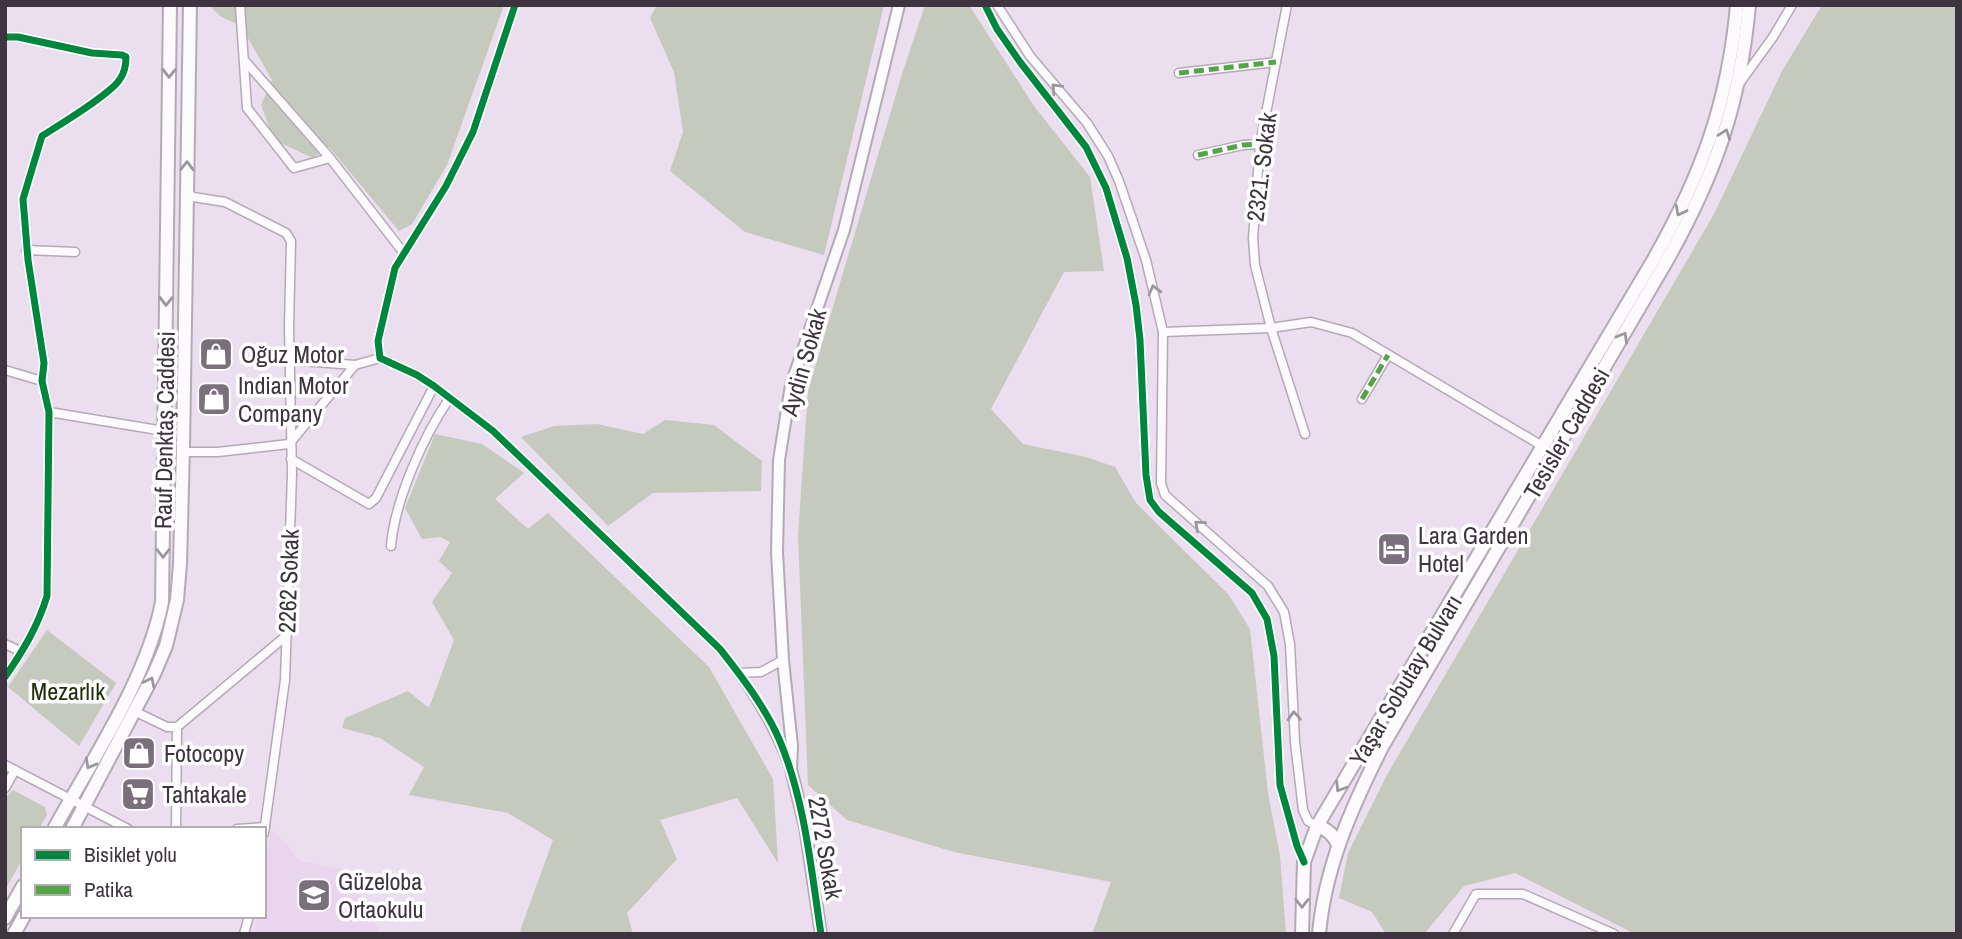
<svg xmlns="http://www.w3.org/2000/svg" width="1962" height="939" viewBox="0 0 1962 939" font-family="'Archivo Narrow',sans-serif">
  <rect width="100%" height="100%" fill="#ebdeee"/>
  <path fill="#ead5ef" d="M271,830L290,848L299,861L350,871L380,934H254L258,916H264V875Z"/>
  <g fill="#c6c9be">
    <path d="M209,5H504L447,165L412,224L399,231L329,147L313,158L274,140L261,105L272,80L241,26L220,16Z"/>
    <path d="M657,5H884L824,255L745,232L670,171L683,132L674,72L650,18Z"/>
    <path d="M925,5H969L1034,106L1090,177L1104,271L1064,272L991,409L1023,444L1086,457L1115,467L1136,503L1228,594L1250,629L1268,793L1280,856L1286,934H1092L1111,882L954,852L847,820L808,785L798,535L808,391L902,74Z"/>
    <path d="M1822,5H1957V934H1635L1515,873L1464,886L1424,934H1386L1372,912L1339,898L1348,853L1388,773L1714,214L1782,71Z"/>
    <path d="M665,420L714,425L762,461L761,491L653,493L608,526L521,437L554,426L597,424L643,434Z"/>
    <path d="M435,434L482,444L524,473L495,499L528,529L548,513L709,667L773,779L778,863L737,798L660,820L677,859L627,913L633,934H528L520,931L553,840L508,813L409,795L424,767L380,738L342,728L345,718L408,691L429,708L454,640L432,602L452,573L439,561L450,542L440,537L422,539L405,508Z"/>
    <path d="M47,630L116,683L79,746L8,687Z"/>
    <path d="M13,790L45,807L47,815L39,829H23V858L5,890V798Z"/>
  </g>
  <g fill="none" stroke-linecap="round" stroke-linejoin="round">
    <g stroke="#b4aab6" stroke-width="11">
      <g id="street">
        <path d="M240,5L247,108L294,168L330,158L403,252"/>
        <path d="M515,5L473,132L446,186L395,268L378,341L380,358L417,375L434,386L493,431L720,649C749,685 773,723 789,766"/>
        <path d="M985,5L997,29L1020,62L1086,147L1106,188L1127,258L1136,305L1140,340L1146,475L1150,500L1159,512L1252,593L1267,619L1274,656L1280,785L1297,846L1304,861"/>
        <path d="M997,5L1030,56L1087,123L1108,156L1119,181L1146,260L1163,332L1161,483L1165,495L1268,586L1284,612L1290,644L1295,742L1303,810L1308,821L1317,826"/>
        <path d="M1287,5L1260,144L1253,238L1255,265L1271,328L1305,434"/>
        <path d="M5,37H18L92,53L122,55L126,57C126,65 125,72 120,79C111,94 59,125 42,136L23,199L28,260L44,363L42,381L49,412L47,596C38,626 23,651 5,677"/>
        <path d="M245,61L330,158"/>
        <path d="M1179,73L1276,62"/>
        <path d="M1739,84L1773,37L1792,5"/>
        <path d="M1198,155L1243,145L1260,144"/>
        <path d="M187,192L193,197L225,202L286,233L291,241L289,327L292,474L285,680L264,833"/>
        <path d="M26,250L75,252"/>
        <path d="M1163,332L1271,328L1311,322L1352,333L1544,447"/>
        <path d="M289,360L355,365"/>
        <path d="M5,370L42,381"/>
        <path d="M1362,399L1388,355"/>
        <path d="M49,412L164,431"/>
        <path d="M183,448L188,452H218L289,444L355,365L380,358"/>
        <path d="M291,459L369,504L376,498L434,386"/>
        <path d="M391,546C395,500 423,437 449,399"/>
        <path d="M5,644L22,652"/>
        <path d="M739,673L761,672L783,660"/>
        <path d="M136,712L167,727H177L286,636"/>
        <path d="M5,765L128,829"/>
        <path d="M5,788L15,770"/>
        <path d="M176,829L177,727"/>
        <path d="M237,829L265,827"/>
        <path d="M244,934L249,916"/>
        <path d="M1453,934L1476,894H1523L1614,934"/>
      </g>
    </g>
    <g stroke="#b4aab6" stroke-width="14">
      <path id="secondary" d="M821,934L805,827L791,769L792,746L783,660L777,552L779,460L791,385L844,230L899,5"/>
    </g>
    <g stroke="#b4aab6" stroke-width="16">
      <g id="primary">
        <path d="M1317,826C1328,829 1334,835 1338,845"/>
        <path d="M54,829C92,760 147,679 162,602L170,5"/>
        <path d="M72,829L154,674L166,646L177,600L180,564L183,448L190,5"/>
        <path d="M5,918L23,886"/>
        <path d="M14,934L24,916"/>
        <path d="M1302,934L1304,862L1317,826L1654,259C1702,174 1728,103 1737,5"/>
        <path d="M1319,934C1325,866 1352,807 1382,747L1666,262C1715,175 1740,105 1749,5"/>
      </g>
    </g>
    <use href="#street" stroke="#fcfafc" stroke-width="8"/>
    <use href="#secondary" stroke="#fcfafc" stroke-width="10"/>
    <use href="#primary" stroke="#fcfafc" stroke-width="12"/>
    <g stroke="#54a546" stroke-width="5" stroke-dasharray="10 5" stroke-linecap="butt">
      <path d="M1179,73L1276,62"/>
      <path d="M1198,155L1243,145L1260,144"/>
      <path d="M1362,399L1388,355"/>
    </g>
    <g stroke="#fff" stroke-width="11">
      <g id="cycleway">
        <path d="M515,5L473,132L446,186L395,268L378,341L380,358L417,375L434,386L493,431L720,649C742,677 765,707 779,739C805,800 811,869 821,934"/>
        <path d="M985,5L997,29L1020,62L1086,147L1106,188L1127,258L1136,305L1140,340L1146,475L1150,500L1159,512L1252,593L1267,619L1274,656L1280,785L1297,846L1304,862"/>
        <path d="M5,37H18L92,53L122,55L126,57C126,65 125,72 120,79C111,94 59,125 42,136L23,199L28,260L44,363L42,381L49,412L47,596C38,626 23,651 5,677"/>
      </g>
    </g>
    <use href="#cycleway" stroke="#00873e" stroke-width="7"/>
  </g>
  <defs><path id="oneway-chevron" d="M-2-3.5L2.5 0L-2 3.5" fill="none" stroke-width="1.6" stroke-linecap="round" stroke-linejoin="round" transform="scale(1.75)"/></defs>
  <g stroke="#9c979e">
    <use href="#oneway-chevron" transform="translate(169 73) rotate(91)"/>
    <use href="#oneway-chevron" transform="translate(1056 88) rotate(-133)"/>
    <use href="#oneway-chevron" transform="translate(1725 134) rotate(-71)"/>
    <use href="#oneway-chevron" transform="translate(187 166) rotate(-89)"/>
    <use href="#oneway-chevron" transform="translate(1680 211) rotate(117)"/>
    <use href="#oneway-chevron" transform="translate(1154 290) rotate(-105)"/>
    <use href="#oneway-chevron" transform="translate(166 301) rotate(91)"/>
    <use href="#oneway-chevron" transform="translate(1623 337) rotate(-60)"/>
    <use href="#oneway-chevron" transform="translate(1199 525) rotate(-139)"/>
    <use href="#oneway-chevron" transform="translate(163 553) rotate(90)"/>
    <use href="#oneway-chevron" transform="translate(150 682) rotate(-64)"/>
    <use href="#oneway-chevron" transform="translate(1294 716) rotate(-93)"/>
    <use href="#oneway-chevron" transform="translate(90 764) rotate(119)"/>
    <use href="#oneway-chevron" transform="translate(1340 787) rotate(122)"/>
    <use href="#oneway-chevron" transform="translate(1302 903) rotate(90)"/>
  </g>
  <defs>
    <g id="shop-square" transform="scale(1.75)"><rect x="-9" y="-9" width="18" height="18" rx="4" fill="#7a707c" stroke="#fff"/><path d="M-5-2.5h2.3a2.7 3.5 0 0 1 5.4 0H5L5.5 6h-11ZM-1.5-2.5h3a1.5 2.3 0 0 0-3 0Z" fill="#fff"/></g>
    <g id="hotel-square" transform="scale(1.75)"><rect x="-9" y="-9" width="18" height="18" rx="4" fill="#7a707c" stroke="#fff"/><path d="M-6-4.5h1.5V1H6V5H4.5V3h-9V5H-6ZM-4 0a1.8 1.8 0 1 1 3.6 0ZM.5 0V-2.5h3Q6-2.5 6 0Z" fill="#fff"/></g>
    <g id="supermarket-square" transform="scale(1.75)"><rect x="-9" y="-9" width="18" height="18" rx="4" fill="#7a707c" stroke="#fff"/><path d="M-6-5.5h2.5l.6 2H6L4.5 2H-2.5L-4.4-4H-6ZM-1.5 3.2a1.3 1.3 0 1 0 .1 0ZM3 3.2a1.3 1.3 0 1 0 .1 0Z" fill="#fff"/></g>
    <g id="school-square" transform="scale(1.75)"><rect x="-9" y="-9" width="18" height="18" rx="4" fill="#7a707c" stroke="#fff"/><path d="M0-5L7-2L0 1L-7-2ZM-4 1L0 2.5L4 1V4Q0 6-4 4Z" fill="#fff"/></g>
  </defs>
  <g fill-rule="evenodd">
    <use href="#shop-square" x="216" y="354"/>
    <use href="#shop-square" x="214" y="399"/>
    <use href="#hotel-square" x="1394" y="549"/>
    <use href="#shop-square" x="139" y="753"/>
    <use href="#supermarket-square" x="138" y="794"/>
    <use href="#school-square" x="314" y="895"/>
  </g>
  <g text-anchor="middle" dominant-baseline="central" stroke-width="7" stroke-linejoin="round" paint-order="stroke">
    <g font-size="24" fill="#3d343f" stroke="#fff">
      <text transform="translate(1261 167) rotate(-83)">2321. Sokak</text>
      <text transform="translate(803 362) rotate(-74)">Aydin Sokak</text>
      <text transform="translate(164 430) rotate(-89)">Rauf Denktaş Caddesi</text>
      <text transform="translate(1566 433) rotate(-60)">Tesisler Caddesi</text>
      <text transform="translate(288 581) rotate(-88)">2262 Sokak</text>
      <text transform="translate(1405 680) rotate(-59)">Yaşar Sobutay Bulvarı</text>
      <text transform="translate(826 848) rotate(80)">2272 Sokak</text>
    </g>
    <g font-size="24" fill="#3d343f" stroke="#fff" text-anchor="start">
      <text x="241" y="354">Oğuz Motor</text>
      <text x="238" y="385">Indian Motor<tspan x="238" dy="28">Company</tspan></text>
      <text x="1418" y="535">Lara Garden<tspan x="1418" dy="28">Hotel</tspan></text>
      <text x="164" y="753">Fotocopy</text>
      <text x="162" y="794">Tahtakale</text>
      <text x="338" y="881">Güzeloba<tspan x="338" dy="28">Ortaokulu</tspan></text>
    </g>
    <g font-size="24" fill="#203109" stroke="#fff">
      <text x="68" y="691">Mezarlık</text>
    </g>
  </g>
  <rect width="1962" height="939" fill="none" stroke="#3d343f" stroke-width="14"/>
  <rect x="21" y="827" width="245" height="91" fill="#ffffff" stroke="#b1aeb2" stroke-width="2"/>
  <rect x="35" y="850" width="35" height="10" fill="#00873e" stroke="#b1aeb2" stroke-width="2"/>
  <text x="84" y="862" font-size="21" fill="#3d343f">Bisiklet yolu</text>
  <rect x="35" y="885" width="35" height="10" fill="#54a546" stroke="#b1aeb2" stroke-width="2"/>
  <text x="84" y="897" font-size="21" fill="#3d343f">Patika</text>
</svg>
